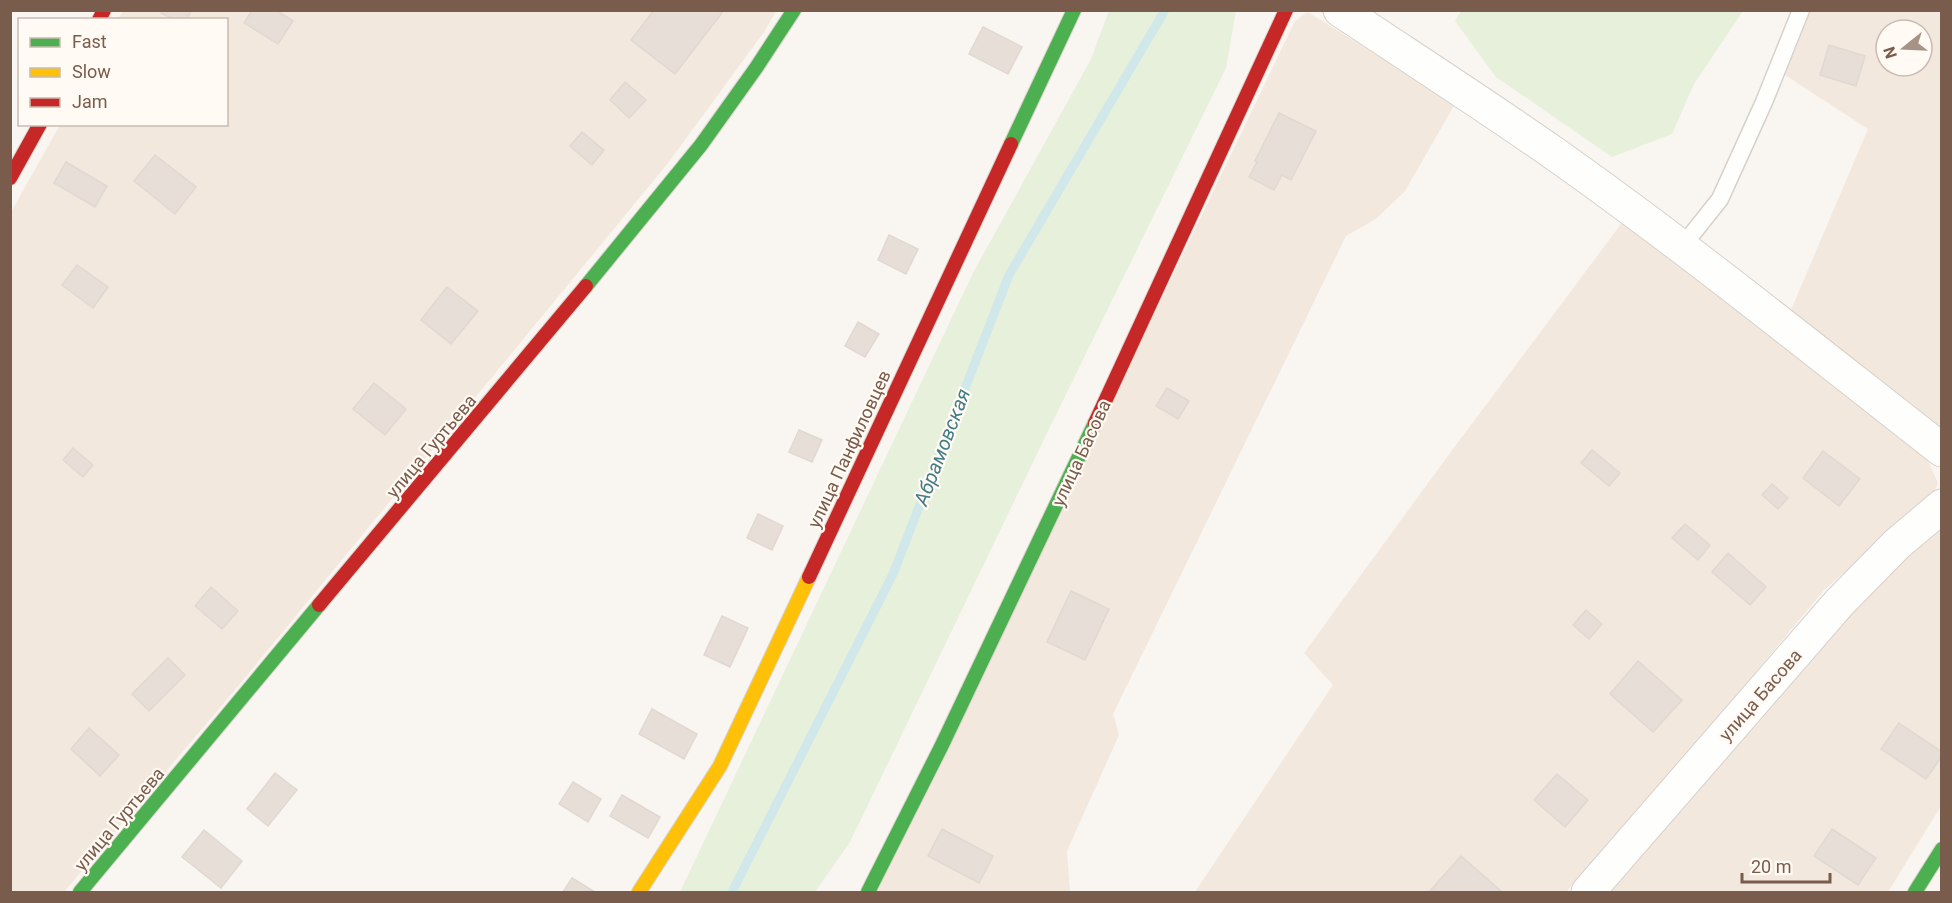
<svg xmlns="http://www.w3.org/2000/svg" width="1952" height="903" viewBox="0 0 1952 903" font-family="Roboto,sans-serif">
  <rect width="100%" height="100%" fill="#f9f5f0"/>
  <g fill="#f2e8de" fill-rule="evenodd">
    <path d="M123,11H776L764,32L668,163L234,691L64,892H11V212L60,125L226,124V20L118,19Z"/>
    <path d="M1811,11H1941V435L1788,317L1868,129L1785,75ZM1886,30H1922V66H1886Z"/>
    <path d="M1308,12L1455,104L1405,191L1376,219L1346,236L1113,714L1119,735L1067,851L1070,892H877L1295,21Z"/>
    <path d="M1624,220L1927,459L1938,483L1930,499L1825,589L1664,782L1566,892H1195L1333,685L1304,653L1450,453Z"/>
    <path d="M1941,517V806L1888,892H1597L1725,748Z"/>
  </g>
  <g fill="#e7f0db">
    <path d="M1109,11H1236L1226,68L1049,429L850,842L815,892H680L973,273L1091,59Z"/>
    <path d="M1461,11V10L1743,11L1694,84L1672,134L1612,157L1496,77L1455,21Z"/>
  </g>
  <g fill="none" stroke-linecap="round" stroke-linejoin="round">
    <path stroke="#d0e8ea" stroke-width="9" d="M732,892L893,574L1009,275L1165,10"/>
  </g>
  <g fill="#e6ded7" stroke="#e2d8d2" stroke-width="1.5">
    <path d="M162,10H191L187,20H175L161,13Z"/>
    <path d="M252,10H276L293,21L278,44L244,23Z"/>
    <path d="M654,10H718L722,13L675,74L631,40Z"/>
    <path d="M983,27L1022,47L1008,74L969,54Z"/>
    <path d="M1829,45L1865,56L1856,86L1820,75Z"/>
    <path d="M625,82L646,100L629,118L610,100Z"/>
    <path d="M1279,113L1316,131L1291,180L1282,175L1274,190L1249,177L1257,162L1255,161Z"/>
    <path d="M582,132L604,150L592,165L570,146Z"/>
    <path d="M155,155L196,187L175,214L134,181Z"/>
    <path d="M66,162L107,186L95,207L54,183Z"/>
    <path d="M889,235L918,249L906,274L878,260Z"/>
    <path d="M77,265L108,287L93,308L62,285Z"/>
    <path d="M447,287L478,311L451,344L421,320Z"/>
    <path d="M858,322L879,334L865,357L845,346Z"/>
    <path d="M374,383L406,409L385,435L353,409Z"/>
    <path d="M1167,388L1189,401L1178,419L1156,406Z"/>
    <path d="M799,430L822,440L812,462L789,452Z"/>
    <path d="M73,448L93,465L83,477L63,460Z"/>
    <path d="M1592,450L1620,473L1609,486L1581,463Z"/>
    <path d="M1823,451L1860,479L1839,506L1803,478Z"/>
    <path d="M1772,484L1788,498L1778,509L1762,495Z"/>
    <path d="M758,514L783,526L772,550L747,538Z"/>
    <path d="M1685,524L1710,545L1698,560L1672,538Z"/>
    <path d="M1728,553L1766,587L1750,605L1712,572Z"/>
    <path d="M211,587L238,611L222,629L195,606Z"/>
    <path d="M1071,591L1109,609L1085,660L1047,642Z"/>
    <path d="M1586,610L1602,624L1589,639L1573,625Z"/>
    <path d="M722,616L748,628L730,667L704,655Z"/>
    <path d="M168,658L185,675L149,711L132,694Z"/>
    <path d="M1638,661L1682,700L1653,732L1610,694Z"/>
    <path d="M652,709L697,734L684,759L639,734Z"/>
    <path d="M1899,723L1942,752V756L1926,779L1881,749Z"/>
    <path d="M89,728L119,755L100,776L71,749Z"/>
    <path d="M275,773L297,790L268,826L247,809Z"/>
    <path d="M1557,774L1588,800L1565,827L1534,800Z"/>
    <path d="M573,782L601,799L588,822L559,804Z"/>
    <path d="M622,795L660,817L648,838L610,816Z"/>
    <path d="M942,829L993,856L979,883L928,856Z"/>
    <path d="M1832,829L1876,858L1858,885L1814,856Z"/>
    <path d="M204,830L242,861L221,888L182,857Z"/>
    <path d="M1461,856L1502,892H1429Z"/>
    <path d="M572,878L595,892H563Z"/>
  </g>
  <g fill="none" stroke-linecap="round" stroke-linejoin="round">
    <g stroke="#d7d1cb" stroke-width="19">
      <path id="lane" d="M1681,248L1720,199L1764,102L1801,10"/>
    </g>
    <g stroke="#d7d1cb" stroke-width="35">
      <g id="street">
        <path d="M1340,10C1412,58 1485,105 1555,154C1688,248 1814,350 1942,450"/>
        <path d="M1588,892L1839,603L1897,544L1942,506"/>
      </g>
    </g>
    <g stroke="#d9d2cb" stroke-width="16">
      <g id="fast">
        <path d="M1011,144L1074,10"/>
        <path d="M586,286L701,145L756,68L794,10"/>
        <path d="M80,892L319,605"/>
        <path d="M868,892L942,745L1095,423"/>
        <path d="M1915,892L1942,849"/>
      </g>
    </g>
    <g stroke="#d9d2cb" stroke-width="16">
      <path id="slow" d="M639,892L720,766L809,577"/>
    </g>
    <g stroke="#d9d2cb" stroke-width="16">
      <g id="jam">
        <path d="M99,20L104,10"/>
        <path d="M10,178L40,124"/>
        <path d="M1095,423L1286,10"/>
        <path d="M809,577L1011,144"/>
        <path d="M319,605L586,286"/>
      </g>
    </g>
    <use href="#lane" stroke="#fefefd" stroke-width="16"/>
    <use href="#street" stroke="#fefefd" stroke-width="33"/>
    <use href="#fast" stroke="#4caf50" stroke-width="14"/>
    <use href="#slow" stroke="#ffc107" stroke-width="14"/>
    <use href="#jam" stroke="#c62828" stroke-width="14"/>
  </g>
  <g text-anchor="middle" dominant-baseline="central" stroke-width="4.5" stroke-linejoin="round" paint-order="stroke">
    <g font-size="18" fill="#7a5c4d" stroke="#fffaf3">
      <text transform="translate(431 446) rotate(-50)">улица Гуртьева</text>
      <text transform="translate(849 449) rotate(-65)">улица Панфиловцев</text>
      <text transform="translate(1081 453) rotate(-65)">улица Басова</text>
      <text transform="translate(1760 695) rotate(-49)">улица Басова</text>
      <text transform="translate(119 819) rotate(-50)">улица Гуртьева</text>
    </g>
    <g font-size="20" font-style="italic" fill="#437c86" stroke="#fffaf3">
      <text transform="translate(942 447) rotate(-69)">Абрамовская</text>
    </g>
  </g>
  <rect width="1952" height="903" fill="none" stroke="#7a5c4d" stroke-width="24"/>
  <rect x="18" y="18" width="210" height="108" fill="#fffaf3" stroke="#cabbb1" stroke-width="1.5"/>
  <rect x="30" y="38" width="30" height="9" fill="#4caf50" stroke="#cabbb1" stroke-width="1.5"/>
  <text x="72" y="48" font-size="18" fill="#7a5c4d">Fast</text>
  <rect x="30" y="68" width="30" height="9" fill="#ffc107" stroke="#cabbb1" stroke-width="1.5"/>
  <text x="72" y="78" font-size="18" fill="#7a5c4d">Slow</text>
  <rect x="30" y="98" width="30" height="9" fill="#c62828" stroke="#cabbb1" stroke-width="1.5"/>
  <text x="72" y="108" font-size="18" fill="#7a5c4d">Jam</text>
  <g transform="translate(1904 48) rotate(252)"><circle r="28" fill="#fffaf3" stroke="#cabbb1" stroke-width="1.5"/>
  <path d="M0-4.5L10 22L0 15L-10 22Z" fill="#a69286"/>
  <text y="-9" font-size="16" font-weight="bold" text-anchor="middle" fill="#7a5c4d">N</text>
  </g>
  <path d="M1742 873v9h88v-9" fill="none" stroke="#7a5c4d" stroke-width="3"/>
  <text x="1751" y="873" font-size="18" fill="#7a5c4d" stroke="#fffaf3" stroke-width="4.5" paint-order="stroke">20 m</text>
</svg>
